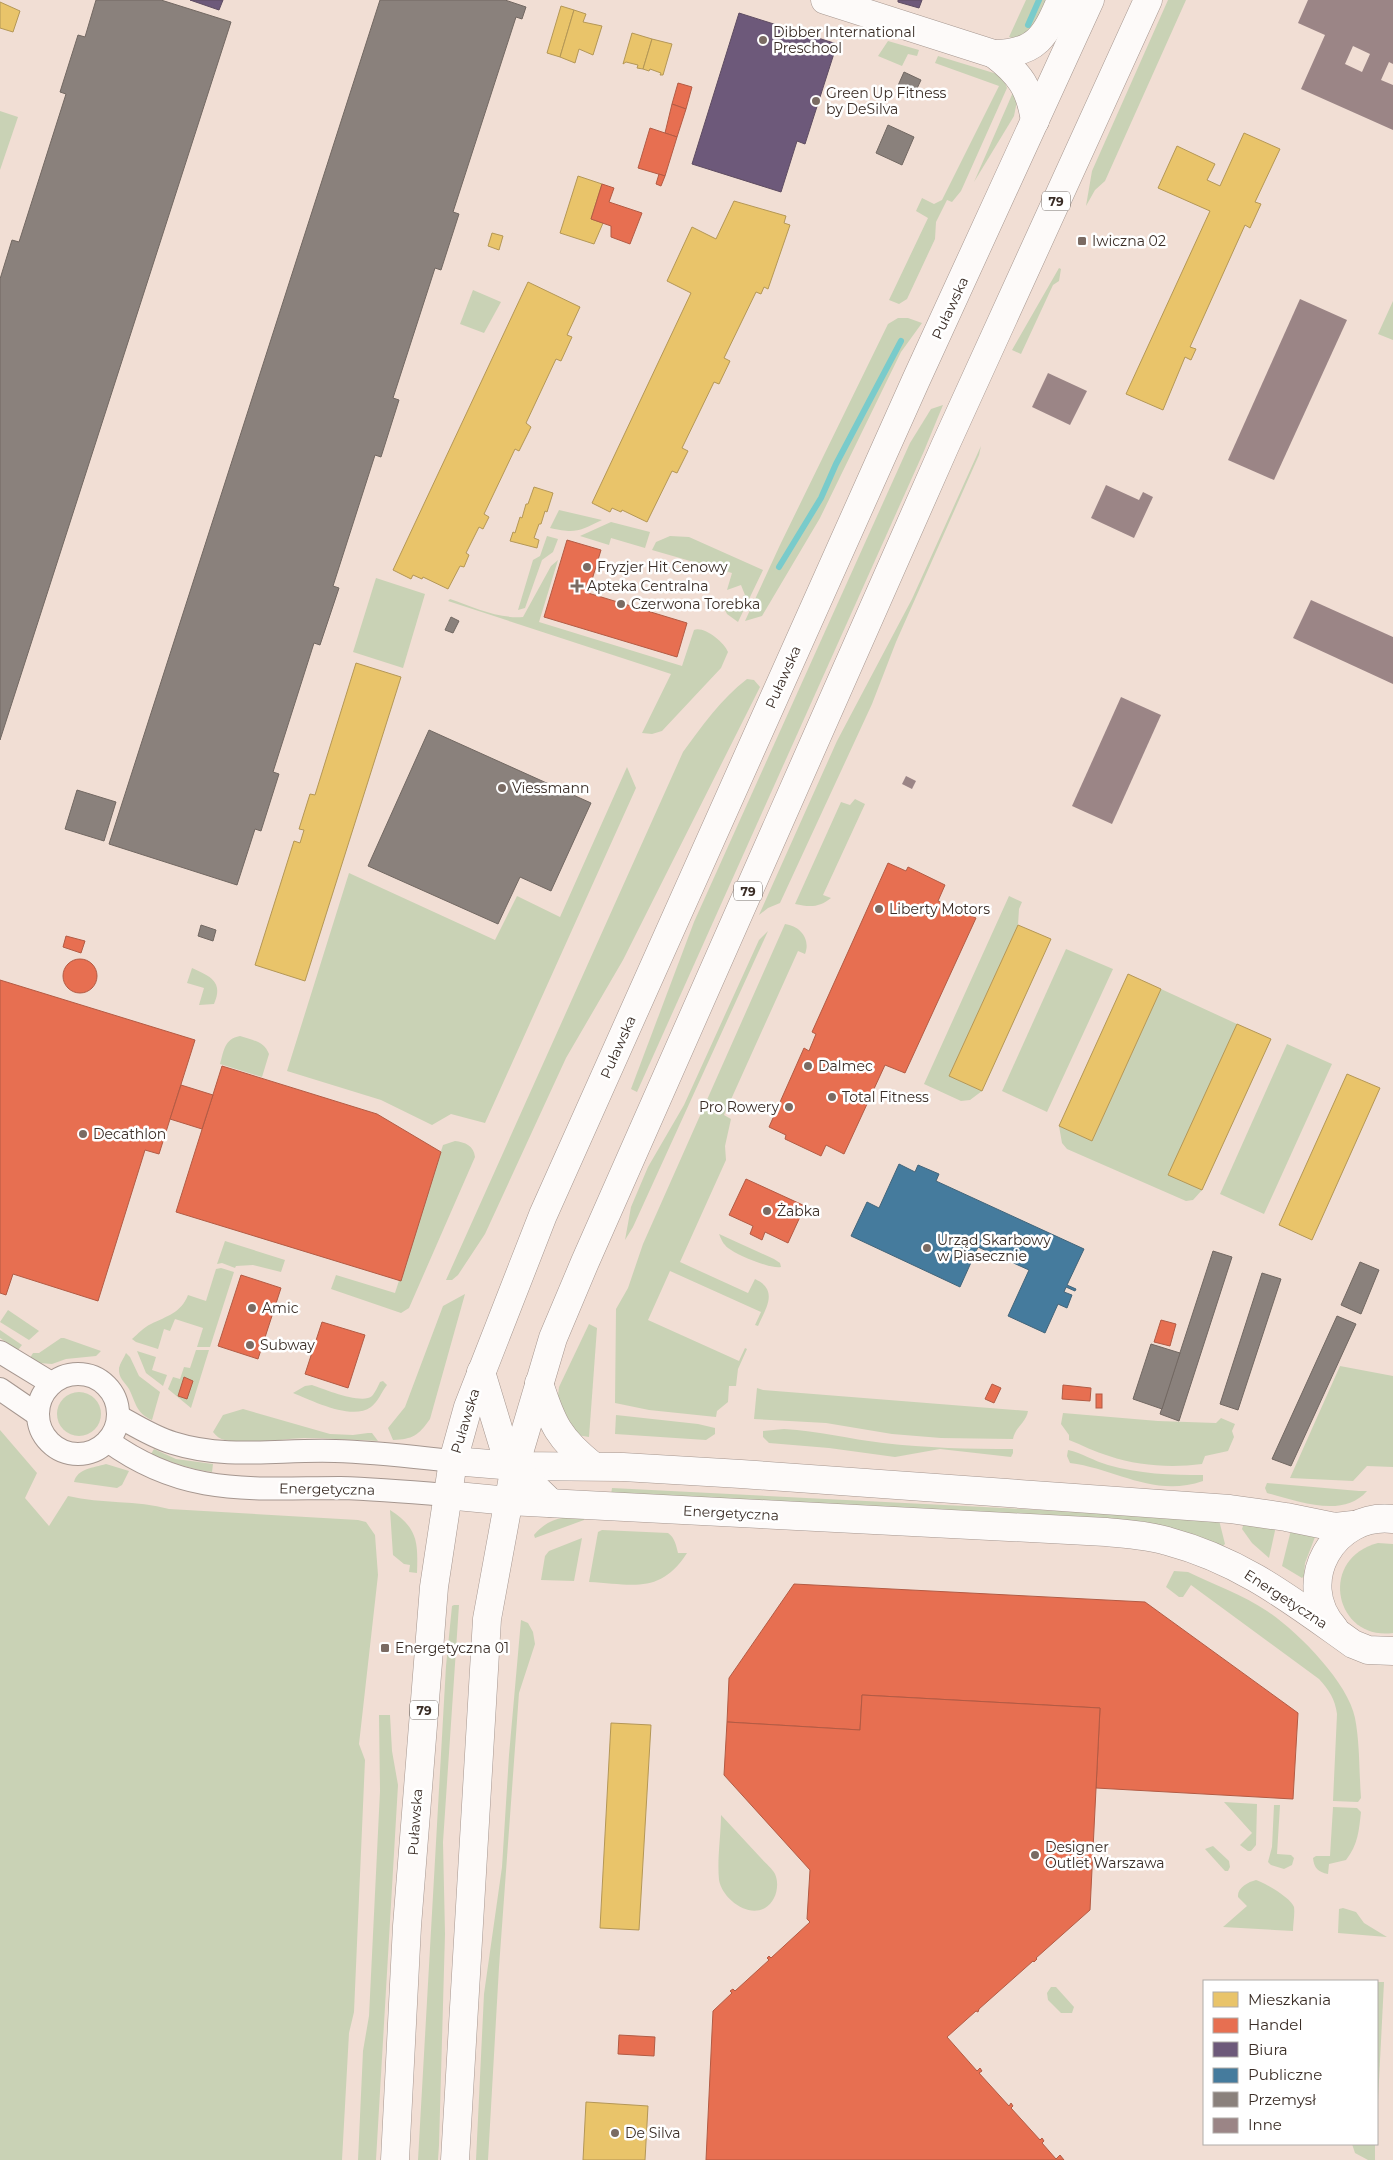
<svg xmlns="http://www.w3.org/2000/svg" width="1393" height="2160" viewBox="0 0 1393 2160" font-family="Montserrat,sans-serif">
  <rect width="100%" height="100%" fill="#f1ded4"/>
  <g fill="#c9d2b5">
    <path d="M1026,0H1053L1047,15L1018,39L1009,37Z"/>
    <path d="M1168,0H1186L1105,181L1095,190L1086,206L1092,171Z"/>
    <path d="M888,41L919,50L917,56L908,54L902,66L878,56Z"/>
    <path d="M938,56L997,74L1004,80L1007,88L961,191L952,202L947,200L936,222L935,239L907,299L899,304L889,300L928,218L916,211L922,198L934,204L942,200L999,86L935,63Z"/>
    <path d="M1014,90L1017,101L1014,116L974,182Z"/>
    <path d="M0,111L18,117L0,170Z"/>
    <path d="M1059,268L1061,269L1059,281L1053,285L1021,354L1012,350Z"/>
    <path d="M473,290L501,302L484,333L460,324Z"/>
    <path d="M1393,301V340L1378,334Z"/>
    <path d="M898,318H908L922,323L901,352L820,518L762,616L745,621L780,545L888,324Z"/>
    <path d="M943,405L924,451L637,1092L631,1089L694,922L910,443L931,409Z"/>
    <path d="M981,446L979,455L896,642L872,704L780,903L768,908L759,915L837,741L912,599Z"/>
    <path d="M559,510L602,520C579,531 576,534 550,528Z"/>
    <path d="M611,522L650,532L645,548L611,538L609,545L580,536Z"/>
    <path d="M547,536L558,539L553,552L542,560L525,608L518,610L533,560L540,556Z"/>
    <path d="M670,536L689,537L763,570L738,622L727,614L725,610L727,608L745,603L743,596L745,595L741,585L727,590L732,573L652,550L656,542Z"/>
    <path d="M558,560L539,622L682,666L694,630C704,626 724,642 728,652L721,668L662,731L652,734L642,733L671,674L448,601L450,599C473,607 498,619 523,617L551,566Z"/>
    <path d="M376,578L425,594L403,668L353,652Z"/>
    <path d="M747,679L754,680L760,687L623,960L566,1058L485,1234L458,1275L452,1280H446L683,752C702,726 721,699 747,679Z"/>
    <path d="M627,767L636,788L485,1123L451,1114L432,1125L381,1100L287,1071L349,873L495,940L517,896L560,917Z"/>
    <path d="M855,799L865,804L823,895L831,898C819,908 809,907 795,904L841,802L850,805Z"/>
    <path d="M1009,896L1022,902L1019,909L1018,925L949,1076L982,1091L970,1100L961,1101L924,1084Z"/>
    <path d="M785,924C800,926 811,939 805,954L798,951L724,1115L731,1119L725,1146L726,1160L680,1262L748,1293L755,1279C779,1290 766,1308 758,1326L755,1325L761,1312L670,1271L648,1320L739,1361L745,1348L747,1349L738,1369L736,1386H729L728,1402L717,1411L716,1417L649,1410L615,1403L616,1309L628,1288L643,1244Z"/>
    <path d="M768,931L633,1227L625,1240L631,1207L648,1167L684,1105L759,940Z"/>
    <path d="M1066,949L1113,969L1047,1112L1002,1091Z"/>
    <path d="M192,968C210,976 224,982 214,1004L199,1005L204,988L187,983Z"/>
    <path d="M1161,989L1237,1024L1169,1175L1202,1190L1193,1200L1186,1201L1067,1149L1062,1143L1059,1126L1092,1141Z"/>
    <path d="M240,1036C252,1040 264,1041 269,1054L262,1077L220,1064C224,1051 224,1039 240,1036Z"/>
    <path d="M1287,1044L1332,1064L1264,1214L1220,1194Z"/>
    <path d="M455,1141C465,1142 474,1146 475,1157L409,1308L401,1313L331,1289L336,1275L395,1293L443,1145Z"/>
    <path d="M719,1234L774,1259L780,1263L781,1267C770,1269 737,1255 728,1248C723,1244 721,1239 719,1234Z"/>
    <path d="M225,1241L285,1260L281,1272L253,1265L236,1266L235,1268L222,1263L217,1264Z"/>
    <path d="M221,1268L234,1272L210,1347H197L203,1328L175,1319L170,1331L164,1329L158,1349L136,1342L132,1339C138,1334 144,1327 151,1324C167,1316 181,1313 188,1295L206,1301L216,1269Z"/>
    <path d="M465,1294L430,1419C418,1436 413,1439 393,1440L388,1428L405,1407L443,1306Z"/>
    <path d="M8,1310L39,1331L29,1340L0,1322Z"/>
    <path d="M589,1324L597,1328L589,1437L577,1435L557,1404L559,1387Z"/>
    <path d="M0,1330L22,1345L18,1350L0,1338Z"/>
    <path d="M61,1338H64L101,1351L96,1356L66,1359L52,1364L39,1363L30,1358L33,1353H39Z"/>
    <path d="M196,1350H209L191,1408L168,1389L173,1377L180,1379L184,1367L190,1368Z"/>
    <path d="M137,1351L156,1357L152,1370L167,1375L163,1386L146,1373Z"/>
    <path d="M126,1353L130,1357L139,1376L160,1392L152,1420C136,1413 136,1403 129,1389C125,1382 118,1378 119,1368C120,1363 124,1358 126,1353Z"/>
    <path d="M1340,1366L1393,1376V1467L1367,1466L1353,1481L1290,1478Z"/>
    <path d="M383,1381L387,1385C382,1391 378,1402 371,1407C352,1421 313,1401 293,1393L305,1386L312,1385C324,1389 362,1405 372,1396C375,1393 378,1386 380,1382Z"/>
    <path d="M757,1388L763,1390L1028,1411C1026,1423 1015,1427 1013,1439L941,1438L892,1434L826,1423L754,1419Z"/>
    <circle cx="79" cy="1414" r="22"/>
    <path d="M243,1409L330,1434L353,1435L368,1433H372L378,1441C353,1440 328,1438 304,1438C278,1439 251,1445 225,1440C220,1439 216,1436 213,1432L223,1415Z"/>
    <path d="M1063,1413L1158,1421L1216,1423L1221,1418L1235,1424L1232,1431L1234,1437L1228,1451L1205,1456L1202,1464C1171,1468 1139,1466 1109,1456C1095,1452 1082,1445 1069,1440V1435L1061,1424Z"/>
    <path d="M616,1415L698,1424L715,1428V1434L706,1440L615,1434Z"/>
    <path d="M784,1429C819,1431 849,1439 883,1443C926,1448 970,1449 1013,1449V1453L1011,1457L940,1449L895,1457L829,1448L769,1443L763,1437V1431Z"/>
    <path d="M0,1430L37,1473L25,1498L49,1526L68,1496C102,1504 137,1500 169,1509L358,1520L366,1522L375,1535L378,1575L359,1744L365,1760L354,2012L349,2033L342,2160H0Z"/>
    <path d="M154,1449L176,1459L213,1464L212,1472C190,1469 172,1463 151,1454Z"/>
    <path d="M1068,1450C1082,1453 1094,1461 1108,1465C1139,1474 1170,1475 1203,1475V1481C1154,1498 1117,1469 1070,1463L1067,1456Z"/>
    <path d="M106,1464L129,1471L122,1485L117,1488L74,1482C78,1468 93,1468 106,1464Z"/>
    <path d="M1267,1483L1359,1491H1367C1343,1519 1298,1501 1267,1493L1265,1488Z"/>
    <path d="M612,1488L1217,1519L1219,1520L1225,1544L1222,1547L611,1495Z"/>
    <path d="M390,1510C418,1528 418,1542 417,1573L409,1572L410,1565L404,1564L393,1555Z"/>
    <path d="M585,1516L584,1520L535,1538L534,1535C549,1517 564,1517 585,1516Z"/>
    <path d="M1244,1523L1276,1526L1269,1558L1252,1543L1242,1529Z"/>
    <path d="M602,1530L668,1533C675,1538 676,1545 678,1553H687C660,1595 632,1584 589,1582L598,1532Z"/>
    <path d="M1291,1530L1315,1537L1305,1563L1304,1576L1302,1578L1282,1566Z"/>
    <path d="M582,1538L574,1581L541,1580L545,1556L549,1551Z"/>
    <path d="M1378,1543L1393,1544V1633C1335,1641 1317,1559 1378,1543Z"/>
    <path d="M1174,1571L1188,1572C1213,1584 1243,1595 1267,1611C1297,1631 1348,1682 1355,1718C1360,1744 1359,1772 1361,1798L1358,1802L1333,1801L1337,1714C1335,1699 1329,1690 1319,1679L1191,1585L1183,1597H1179L1166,1587Z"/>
    <path d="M454,1605H459L443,1842L445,1934L439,2145L438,2160H418L446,1666L452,1606Z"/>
    <path d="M521,1620L528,1623L533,1632L535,1644L519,1693L499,1967L488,2160H476L484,1994L502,1867L509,1755Z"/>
    <path d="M379,1715H390L392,1751L398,1785L376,2160H358L363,2051L369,2016L380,1791Z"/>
    <path d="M1224,1802L1257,1804L1256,1845L1251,1851H1248L1240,1845L1252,1833Z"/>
    <path d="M1274,1805H1280L1277,1854L1291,1855L1294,1858L1292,1865L1284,1869L1271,1865L1268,1862L1272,1847Z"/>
    <path d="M1333,1807L1357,1808L1361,1812C1359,1830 1358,1845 1346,1860L1329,1864L1328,1874C1318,1872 1314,1868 1313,1858L1316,1856H1330Z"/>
    <path d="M721,1815C734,1829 747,1843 760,1857C764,1862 772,1868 775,1874C780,1885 776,1902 765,1908C747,1918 722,1898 719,1880C717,1859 721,1835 721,1815Z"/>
    <path d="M1213,1846L1229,1861L1230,1867L1228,1871H1225L1205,1849Z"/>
    <path d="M1256,1880C1265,1883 1291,1898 1294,1907C1295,1914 1293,1924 1293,1931L1223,1927L1247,1906L1238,1897C1237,1888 1248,1882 1256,1880Z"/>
    <path d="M1343,1908L1356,1912L1364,1923L1387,1937L1338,1933L1339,1909Z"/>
    <path d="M1377,1982H1384L1377,2120Z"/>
    <path d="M1051,1987H1056L1074,2007L1072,2013H1061L1048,2000L1047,1993Z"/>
    <path d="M1352,2144H1375V2160H1368L1355,2153Z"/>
  </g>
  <g fill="#e9c46a" stroke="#b49756">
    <path d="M0,2L20,11L13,32L0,28Z"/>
    <path d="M561,6L574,10L560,57L547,53Z"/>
    <path d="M574,10L586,14L583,22L602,26L593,55L579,49L575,63L560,57Z"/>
    <path d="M632,33L652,39L643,69L637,68L638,65L626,62L623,64Z"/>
    <path d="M652,39L672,44L663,75H660L661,73L650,69L649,71L643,69Z"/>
    <path d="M1244,133L1280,149L1255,202L1261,204L1250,228L1245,225L1190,347L1196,349L1191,360L1185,357L1163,410L1126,394L1210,211L1158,188L1177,146L1215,164L1207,180L1220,186Z"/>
    <path d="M578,176L602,184L591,219L603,223L594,244L560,233Z"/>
    <path d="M734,201L786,216L784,223L790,225L768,289L764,287L761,294L756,292L724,358L730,361L719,384L714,382L682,448L688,451L677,473L672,471L647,522L622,510L621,512L612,508L610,512L592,503L691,293L667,281L692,227L716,239Z"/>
    <path d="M492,233L503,236L499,250L488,246Z"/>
    <path d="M528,282L580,307L567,335L572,337L561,361L556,359L526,423L531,427L519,451L515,449L484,514L489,517L483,529L479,527L466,553L469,555L464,567L460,566L448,589L423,577L422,579L413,575L411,579L393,570Z"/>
    <path d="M534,487L553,493L547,512L545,511L541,524H539L534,538L539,540L537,548L510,541L513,532L515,533L520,517L522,518L526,504H528Z"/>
    <path d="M356,663L401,677L305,981L255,965L294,841L300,843L304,830L299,829L310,794L315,795Z"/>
    <path d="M1018,925L1051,939L982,1091L949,1076Z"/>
    <path d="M1128,974L1161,989L1092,1141L1059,1126Z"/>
    <path d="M1237,1024L1271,1039L1202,1190L1168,1175Z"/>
    <path d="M1347,1074L1380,1088L1312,1240L1279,1225Z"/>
    <path d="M611,1723L651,1725L639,1930L600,1928Z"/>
    <path d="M586,2102L648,2106L645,2160H583Z"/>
  </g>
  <g fill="#e76f51" stroke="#b35b44">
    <path d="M678,83L692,87L686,109L672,104Z"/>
    <path d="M672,104L686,109L677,137L665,133Z"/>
    <path d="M650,128L677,137L665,176L638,168Z"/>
    <path d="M659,174L665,176L661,186L656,184Z"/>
    <path d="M602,184L614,188L609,202L642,213L630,244L611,237V226L591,219Z"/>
    <path d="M567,540L601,550L588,593L687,623L677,657L544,617Z"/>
    <path d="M888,863L906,871L908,867L945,885L938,901L976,918L905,1073L885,1065L844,1154L826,1145L821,1156L785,1139L786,1135L769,1127L804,1048L809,1051L816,1034L812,1032Z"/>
    <path d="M66,936L85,941L81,953L63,947Z"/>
    <circle cx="80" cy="976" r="17"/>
    <path d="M0,980L195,1040L159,1154L145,1150L98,1301L13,1274L6,1295L0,1293Z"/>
    <path d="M222,1066L377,1114L441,1152L401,1281L176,1212Z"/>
    <path d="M181,1085L213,1095L202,1129L170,1119Z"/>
    <path d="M746,1179L805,1206L788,1243L765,1232L762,1240L750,1234L753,1226L729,1215Z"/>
    <path d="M241,1275L281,1288L258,1359L218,1346Z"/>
    <path d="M1161,1320L1176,1324L1170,1346L1154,1342Z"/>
    <path d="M322,1322L365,1335L348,1388L305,1374Z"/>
    <path d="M184,1377L193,1381L187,1399L178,1396Z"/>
    <path d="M992,1384L1001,1388L994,1403L985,1399Z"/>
    <path d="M1063,1385L1091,1388L1090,1401L1062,1399Z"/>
    <rect x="1096" y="1394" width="6" height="14"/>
    <path d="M794,1584L1145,1602L1298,1713L1293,1799L1096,1788L1100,1708L862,1695L860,1730L727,1722L729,1678Z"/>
    <path d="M862,1695L1100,1708L1090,1910L1036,1958L1037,1959L1034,1962L1033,1961L979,2009L978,2012L976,2011L947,2037L977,2071L980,2068L982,2071L979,2073L1009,2106L1011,2103L1013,2106L1011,2108L1040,2140L1042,2138L1044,2141L1042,2143L1056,2159L1060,2155L1064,2160H706L713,2011L732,1993L730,1991L733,1989L735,1991L769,1960L767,1958L769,1956L771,1958L810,1922L807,1919L810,1870L724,1775L727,1722L860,1730Z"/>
    <path d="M619,2035L655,2037L654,2056L618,2054Z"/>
  </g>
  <g fill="#6d597a" stroke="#5e4c61">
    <path d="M190,0H223L219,10Z"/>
    <path d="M898,0H922L919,8L898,2Z"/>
    <path d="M739,13L837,44L805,144L797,141L781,192L692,164Z"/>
  </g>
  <path fill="#457b9d" stroke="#426479" d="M899,1164L915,1172L918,1165L939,1174L936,1181L1084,1249L1067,1285L1076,1289L1075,1291L1066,1287L1064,1292L1072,1295L1067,1308L1058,1304L1045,1333L1008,1316L1029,1270L978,1247L960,1287L851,1236L867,1202L879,1208Z"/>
  <g fill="#8a817c" stroke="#726862">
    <path d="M96,0H161L231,22L0,740V279L12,240L19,242L66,94L60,92L78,35L85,37Z"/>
    <path d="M380,0H505L526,7L522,19L516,17L453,212L459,214L441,270L435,268L393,398L399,400L381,457L375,455L333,586L339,588L320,645L314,643L273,772L279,774L261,831L255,829L237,885L109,844Z"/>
    <path d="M904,72L921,80L913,97L896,90Z"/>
    <path d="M888,125L914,137L902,165L876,153Z"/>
    <path d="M451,617L459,621L453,633L445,630Z"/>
    <path d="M429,730L591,803L551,891L520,877L498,924L368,866Z"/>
    <path d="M77,790L116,802L104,841L65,829Z"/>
    <path d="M201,925L216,930L213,941L198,936Z"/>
    <path d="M1213,1251L1232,1257L1179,1421L1160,1414Z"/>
    <path d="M1360,1262L1379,1270L1361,1314L1341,1305Z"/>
    <path d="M1262,1273L1281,1279L1238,1410L1220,1404Z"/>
    <path d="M1337,1316L1356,1324L1291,1466L1272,1459Z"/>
    <path d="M1151,1344L1180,1353L1162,1409L1133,1399Z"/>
  </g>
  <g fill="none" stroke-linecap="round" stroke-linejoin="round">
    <g stroke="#79cbcb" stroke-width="6">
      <path d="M1028,25L1039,0"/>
      <path d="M779,567L821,498L836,464L901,341"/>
    </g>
  </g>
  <g fill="#9b8586" fill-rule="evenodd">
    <path d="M1308,0H1393V64L1389,62L1381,80L1393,85V130L1301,89L1325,35L1298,23ZM1353,46L1370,54L1362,72L1345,64Z"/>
    <path d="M1300,299L1347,320L1274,480L1228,460Z"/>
    <path d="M1048,373L1087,391L1070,425L1032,407Z"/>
    <path d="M1106,485L1139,500L1143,492L1153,497L1134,538L1091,518Z"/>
    <path d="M1311,600L1393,637V684L1293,638Z"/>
    <path d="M1121,697L1161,715L1112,824L1072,806Z"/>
    <path d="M906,776L916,781L912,789L902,784Z"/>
  </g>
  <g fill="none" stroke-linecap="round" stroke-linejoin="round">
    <g stroke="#a5968f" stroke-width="24">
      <g id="minor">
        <path d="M0,1352L51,1383"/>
        <circle cx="78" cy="1414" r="40"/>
        <path d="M0,1389L38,1415"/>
        <path d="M118,1416C136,1426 153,1437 173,1443C227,1460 280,1449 335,1451C375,1452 414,1457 453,1461"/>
        <path d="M108,1441C185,1497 250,1488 340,1488C376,1489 411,1492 446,1495"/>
      </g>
    </g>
    <g stroke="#a5968f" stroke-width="29">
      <g id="tertiary">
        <path d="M825,0L994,54C1037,54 1046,35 1061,0"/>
        <path d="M994,54C1020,74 1030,88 1035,121"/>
        <path d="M453,1461L515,1466L623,1467L741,1474L1230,1509L1286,1517L1335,1527L1353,1525"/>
        <path d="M446,1495L509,1501L1106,1532C1126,1534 1147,1535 1167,1541C1242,1561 1291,1600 1353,1644L1368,1650L1393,1651"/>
        <path d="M1334,1628C1293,1582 1334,1512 1393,1519"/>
      </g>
    </g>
    <g stroke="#a5968f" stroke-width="29">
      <g id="primary">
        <path d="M481,1372L504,1448L522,1475L551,1503"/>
        <path d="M539,1383C552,1424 559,1439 593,1466"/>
        <path d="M395,2160L407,1926L434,1587L453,1461L468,1407L543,1215L916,380L1090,0"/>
        <path d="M455,2160L487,1619L515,1466L553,1338L585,1262L945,446L1148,0"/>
      </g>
    </g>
    <use href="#minor" stroke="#fdfaf9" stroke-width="22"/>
    <use href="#tertiary" stroke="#fdfaf9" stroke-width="28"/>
    <use href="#primary" stroke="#fdfaf9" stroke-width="28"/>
  </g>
  <g fill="#7a6b63" stroke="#fff" stroke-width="2">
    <circle cx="763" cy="40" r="5"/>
    <circle cx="816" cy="101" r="5"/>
    <rect x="1077" y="236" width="10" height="10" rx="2.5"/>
    <circle cx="587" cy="567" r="5"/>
    <path d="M574.5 578.5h5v5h5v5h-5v5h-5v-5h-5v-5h5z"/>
    <circle cx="621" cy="604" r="5"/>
    <circle cx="502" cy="788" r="5"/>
    <circle cx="879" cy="909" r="5"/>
    <circle cx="808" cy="1066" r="5"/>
    <circle cx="832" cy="1097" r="5"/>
    <circle cx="789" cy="1107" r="5"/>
    <circle cx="83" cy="1134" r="5"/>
    <circle cx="767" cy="1211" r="5"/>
    <circle cx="927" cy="1248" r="5"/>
    <circle cx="252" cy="1308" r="5"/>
    <circle cx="250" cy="1345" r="5"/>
    <rect x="380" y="1643" width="10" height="10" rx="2.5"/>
    <circle cx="1035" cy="1855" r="5"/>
    <circle cx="615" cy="2133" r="5"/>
  </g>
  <g text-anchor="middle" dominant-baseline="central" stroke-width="5" stroke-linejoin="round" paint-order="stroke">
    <g fill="#fff" stroke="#756c67" stroke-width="1">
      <rect x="1042" y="191.5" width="28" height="19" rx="4"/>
      <rect x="734" y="881.5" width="28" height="19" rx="4"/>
      <rect x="410" y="1700.5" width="28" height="19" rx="4"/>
    </g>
    <g font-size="12" font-weight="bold" fill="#3a2d26">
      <text x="1056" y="201">79</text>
      <text x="748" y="891">79</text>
      <text x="424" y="1710">79</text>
    </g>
    <g font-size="14" fill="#3a2d26" stroke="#fff" text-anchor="start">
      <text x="773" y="32">Dibber International<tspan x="773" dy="16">Preschool</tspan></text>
      <text x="826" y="93">Green Up Fitness<tspan x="826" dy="16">by DeSilva</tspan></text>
      <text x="1092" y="241">Iwiczna 02</text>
      <text x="597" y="567">Fryzjer Hit Cenowy</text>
      <text x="587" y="586">Apteka Centralna</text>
      <text x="631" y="604">Czerwona Torebka</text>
      <text x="512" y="788">Viessmann</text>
      <text x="889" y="909">Liberty Motors</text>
      <text x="818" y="1066">Dalmec</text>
      <text x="842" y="1097">Total Fitness</text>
      <text x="779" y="1107" text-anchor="end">Pro Rowery</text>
      <text x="93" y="1134">Decathlon</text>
      <text x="777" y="1211">Żabka</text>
      <text x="937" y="1240">Urząd Skarbowy<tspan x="937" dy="16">w Piasecznie</tspan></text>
      <text x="262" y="1308">Amic</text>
      <text x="260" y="1345">Subway</text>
      <text x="395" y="1648">Energetyczna 01</text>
      <text x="1045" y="1847">Designer<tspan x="1045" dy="16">Outlet Warszawa</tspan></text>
      <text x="625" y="2133">De Silva</text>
    </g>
    <g font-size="14" fill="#3a2d26" stroke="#fff">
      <text transform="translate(950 308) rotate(-65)">Puławska</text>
      <text transform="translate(783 677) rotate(-66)">Puławska</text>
      <text transform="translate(618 1047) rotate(-66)">Puławska</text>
      <text transform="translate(465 1421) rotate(-73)">Puławska</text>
      <text transform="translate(327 1489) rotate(1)">Energetyczna</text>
      <text transform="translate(731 1513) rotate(3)">Energetyczna</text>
      <text transform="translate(1286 1599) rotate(33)">Energetyczna</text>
      <text transform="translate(415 1822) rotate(-86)">Puławska</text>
    </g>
  </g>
  <rect x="1203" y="1980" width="175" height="165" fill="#ffffff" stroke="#b0aba8"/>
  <rect x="1213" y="1992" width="25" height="15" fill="#e9c46a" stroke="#b0aba8"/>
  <text x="1248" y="2005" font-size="15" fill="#3a2d26">Mieszkania</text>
  <rect x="1213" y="2018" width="25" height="15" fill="#e76f51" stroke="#b0aba8"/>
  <text x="1248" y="2030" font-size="15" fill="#3a2d26">Handel</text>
  <rect x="1213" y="2042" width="25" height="15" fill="#6d597a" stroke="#b0aba8"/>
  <text x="1248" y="2055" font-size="15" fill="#3a2d26">Biura</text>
  <rect x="1213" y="2068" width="25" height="15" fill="#457b9d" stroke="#b0aba8"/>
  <text x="1248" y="2080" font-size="15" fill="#3a2d26">Publiczne</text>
  <rect x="1213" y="2092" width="25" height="15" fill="#8a817c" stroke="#b0aba8"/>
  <text x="1248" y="2105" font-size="15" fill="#3a2d26">Przemysł</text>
  <rect x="1213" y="2118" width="25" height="15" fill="#9b8586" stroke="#b0aba8"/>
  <text x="1248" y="2130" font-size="15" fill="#3a2d26">Inne</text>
</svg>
